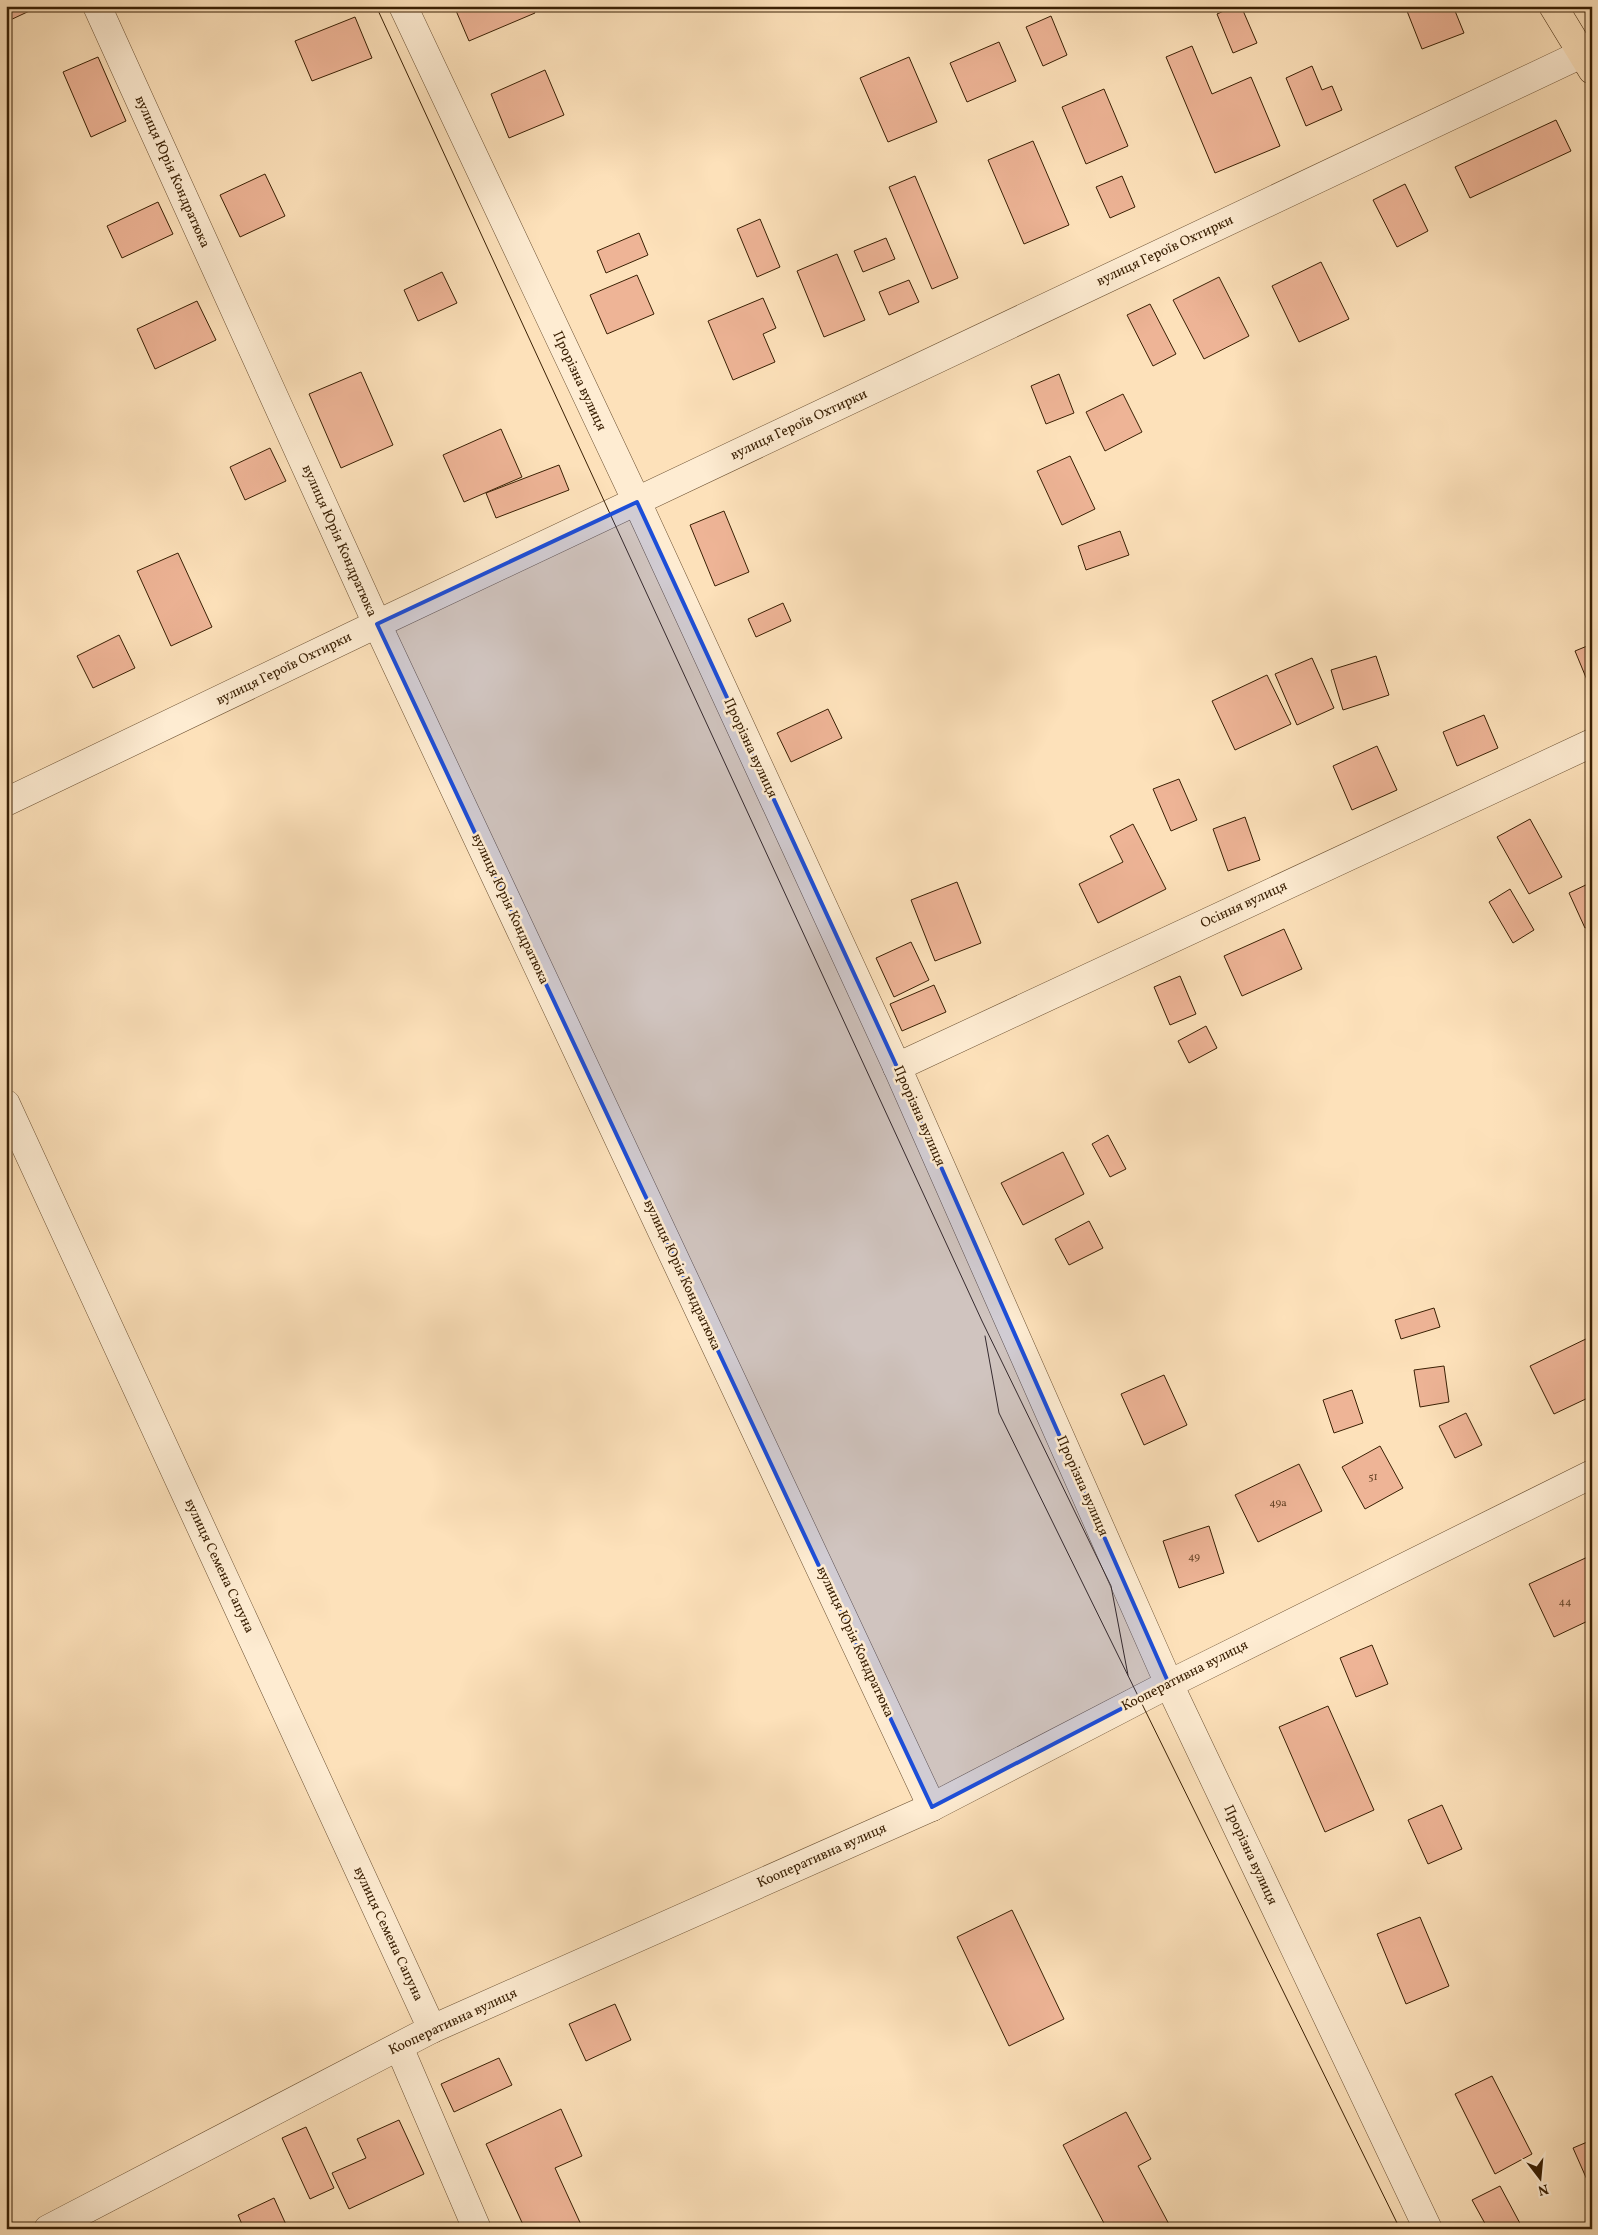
<svg xmlns="http://www.w3.org/2000/svg" width="1598" height="2235" viewBox="0 0 1598 2235" font-family="Vollkorn,serif">
  <rect width="100%" height="100%" fill="#fde1ba"/>
  <filter id="stains"><feTurbulence type="fractalNoise" baseFrequency=".004" numOctaves="4"/><feColorMatrix values="0 0 0 0 .2 0 0 0 0 .09 0 0 0 0 .02 0 0 0 .5 -.17"/></filter>
  <radialGradient id="worn" r=".72"><stop offset=".6" stop-color="#630" stop-opacity="0"/><stop offset="1" stop-color="#630" stop-opacity=".3"/></radialGradient>
  <g fill="#eeb496" stroke="#3a2004">
    <path d="M6,6H40L6,22Z"/>
    <path d="M454,6H532L535,13L469,41Z"/>
    <path d="M1235,6H1241L1257,43L1233,53L1217,14Z"/>
    <path d="M1405,6H1453L1464,33L1422,49Z"/>
    <path d="M1051,16L1067,55L1043,66L1026,27Z"/>
    <path d="M355,17L372,58L312,81L295,41Z"/>
    <path d="M999,42L1016,81L967,102L950,63Z"/>
    <path d="M1192,46L1212,94L1251,77L1280,146L1215,173L1166,57Z"/>
    <path d="M98,57L126,121L91,137L63,72Z"/>
    <path d="M909,57L937,122L888,142L860,78Z"/>
    <path d="M1312,66L1322,90L1332,86L1342,110L1306,126L1286,78Z"/>
    <path d="M545,70L564,115L509,138L491,94Z"/>
    <path d="M1104,89L1128,146L1086,164L1062,107Z"/>
    <path d="M1556,120L1571,151L1470,198L1455,167Z"/>
    <path d="M1033,141L1069,225L1024,244L988,160Z"/>
    <path d="M265,174L285,216L240,237L220,195Z"/>
    <path d="M915,176L958,278L932,289L889,187Z"/>
    <path d="M1122,176L1135,207L1110,218L1096,187Z"/>
    <path d="M1405,184L1428,231L1397,247L1373,200Z"/>
    <path d="M158,202L173,234L122,258L107,226Z"/>
    <path d="M760,219L780,267L757,277L737,229Z"/>
    <path d="M639,233L648,255L606,273L597,251Z"/>
    <path d="M886,238L895,259L863,272L854,251Z"/>
    <path d="M837,254L865,320L824,337L797,271Z"/>
    <path d="M1321,262L1349,319L1299,342L1272,286Z"/>
    <path d="M442,272L457,303L418,321L404,290Z"/>
    <path d="M637,275L654,314L607,334L590,295Z"/>
    <path d="M1219,277L1249,336L1204,359L1173,300Z"/>
    <path d="M909,280L919,302L889,315L879,292Z"/>
    <path d="M763,298L776,328L763,334L775,362L733,380L708,321Z"/>
    <path d="M197,301L216,340L155,369L137,329Z"/>
    <path d="M1150,304L1176,354L1153,366L1127,315Z"/>
    <path d="M361,372L393,445L341,468L309,394Z"/>
    <path d="M1059,374L1074,413L1046,424L1031,386Z"/>
    <path d="M1123,394L1142,432L1105,451L1086,412Z"/>
    <path d="M501,429L522,477L464,502L443,455Z"/>
    <path d="M270,448L286,481L245,500L230,467Z"/>
    <path d="M1070,456L1095,509L1062,525L1037,471Z"/>
    <path d="M559,465L569,490L496,518L486,493Z"/>
    <path d="M724,511L749,572L715,586L690,525Z"/>
    <path d="M1120,531L1129,555L1086,570L1078,546Z"/>
    <path d="M178,553L212,627L171,646L137,571Z"/>
    <path d="M783,603L791,621L756,637L748,619Z"/>
    <path d="M119,635L135,668L93,688L77,656Z"/>
    <path d="M1592,644V692L1575,651Z"/>
    <path d="M1376,656L1389,695L1343,710L1331,670Z"/>
    <path d="M1312,658L1334,708L1297,725L1275,674Z"/>
    <path d="M1267,675L1291,724L1235,750L1212,701Z"/>
    <path d="M828,709L842,738L791,762L777,733Z"/>
    <path d="M1484,715L1498,748L1457,766L1443,732Z"/>
    <path d="M1377,746L1397,790L1352,810L1333,766Z"/>
    <path d="M1179,779L1197,820L1171,831L1153,789Z"/>
    <path d="M1245,817L1260,860L1228,871L1213,829Z"/>
    <path d="M1530,819L1562,877L1529,894L1497,837Z"/>
    <path d="M1133,824L1166,889L1098,923L1079,884L1123,862L1110,836Z"/>
    <path d="M957,882L981,943L935,961L911,900Z"/>
    <path d="M1592,882V925L1585,928L1569,893Z"/>
    <path d="M1510,889L1534,930L1513,943L1489,902Z"/>
    <path d="M1284,929L1302,969L1242,996L1224,956Z"/>
    <path d="M911,942L929,980L894,997L876,958Z"/>
    <path d="M1180,976L1196,1014L1170,1025L1154,987Z"/>
    <path d="M934,985L946,1012L902,1031L890,1004Z"/>
    <path d="M1206,1026L1217,1048L1189,1063L1178,1041Z"/>
    <path d="M1108,1135L1126,1169L1110,1177L1092,1144Z"/>
    <path d="M1063,1152L1084,1194L1023,1225L1001,1183Z"/>
    <path d="M1089,1221L1103,1248L1069,1265L1055,1239Z"/>
    <path d="M1434,1308L1440,1327L1401,1339L1395,1320Z"/>
    <path d="M1592,1336V1396L1554,1414L1530,1366Z"/>
    <path d="M1444,1366L1449,1402L1420,1407L1414,1370Z"/>
    <path d="M1164,1375L1187,1425L1144,1445L1121,1394Z"/>
    <path d="M1352,1390L1363,1423L1334,1433L1323,1400Z"/>
    <path d="M1466,1413L1482,1445L1455,1458L1439,1426Z"/>
    <path d="M1380,1446L1403,1488L1365,1509L1342,1467Z"/>
    <path d="M1299,1464L1322,1511L1258,1542L1235,1495Z"/>
    <path d="M1209,1526L1224,1573L1179,1588L1163,1541Z"/>
    <path d="M1592,1555V1619L1554,1637L1529,1584Z"/>
    <path d="M1372,1645L1388,1684L1356,1697L1340,1658Z"/>
    <path d="M1328,1706L1374,1810L1325,1832L1279,1727Z"/>
    <path d="M1442,1805L1462,1849L1428,1864L1408,1820Z"/>
    <path d="M1012,1910L1064,2019L1009,2046L957,1937Z"/>
    <path d="M1420,1917L1449,1986L1406,2004L1377,1934Z"/>
    <path d="M615,2004L631,2040L586,2061L569,2024Z"/>
    <path d="M499,2058L512,2085L454,2112L441,2084Z"/>
    <path d="M1492,2076L1532,2154L1495,2174L1455,2094Z"/>
    <path d="M561,2109L582,2156L555,2168L583,2229H525L486,2144Z"/>
    <path d="M1126,2112L1151,2159L1138,2166L1171,2228L1169,2229H1107L1063,2145Z"/>
    <path d="M399,2120L424,2174L349,2209L332,2173L366,2158L357,2139Z"/>
    <path d="M306,2127L334,2188L310,2199L282,2138Z"/>
    <path d="M1592,2140V2191L1573,2148Z"/>
    <path d="M1500,2186L1523,2229H1488L1472,2200Z"/>
    <path d="M274,2198L288,2229H244L238,2215Z"/>
  </g>
  <g fill="none" stroke-linecap="round" stroke-linejoin="round">
    <g stroke="#6b5032" stroke-width="29">
      <g id="street">
        <path d="M97,6L377,624L932,1807"/>
        <path d="M403,6L637,502L897,1067L1169,1684L1428,2229"/>
        <path d="M6,802L377,624L1592,49"/>
        <path d="M897,1067L1592,743"/>
        <path d="M6,1104L432,2029"/>
        <path d="M399,2047L477,2229"/>
        <path d="M48,2229L432,2029L932,1807L1169,1684L1592,1474"/>
      </g>
    </g>
    <g stroke="#3a2004" stroke-width="29">
      <path id="primary" d="M1553,6L1592,70"/>
    </g>
    <use href="#street" stroke="#feecd2" stroke-width="28"/>
    <use href="#primary" stroke="#fde1ba" stroke-width="28"/>
    <g stroke="#3a2004" stroke-width="1">
      <path d="M376,6L982,1321L1111,1586L1128,1675"/>
      <path d="M985,1336L999,1413L1400,2229"/>
    </g>
  </g>
  <path fill="#1d4ed8" fill-opacity="0.2" stroke="#1d4ed8" stroke-width="4" stroke-linejoin="round" d="M637,502L897,1067L1169,1684L932,1807L377,624Z"/>
  <g text-anchor="middle" dominant-baseline="central" stroke-width="5" stroke-linejoin="round" paint-order="stroke">
    <g font-size="11" fill="#674528">
      <text x="1373" y="1477">51</text>
      <text x="1278" y="1503">49а</text>
      <text x="1194" y="1557">49</text>
      <text x="1565" y="1602">44</text>
    </g>
    <g font-size="14" fill="#3a2004" stroke="#feecd2">
      <text transform="translate(172 172) rotate(66)">вулиця Юрія Кондратюка</text>
      <text transform="translate(1165 251) rotate(-25)">вулиця Героїв Охтирки</text>
      <text transform="translate(579 381) rotate(65)">Прорізна вулиця</text>
      <text transform="translate(799 425) rotate(-25)">вулиця Героїв Охтирки</text>
      <text transform="translate(339 541) rotate(66)">вулиця Юрія Кондратюка</text>
      <text transform="translate(284 669) rotate(-26)">вулиця Героїв Охтирки</text>
      <text transform="translate(750 748) rotate(65)">Прорізна вулиця</text>
      <text transform="translate(1244 905) rotate(-25)">Осіння вулиця</text>
      <text transform="translate(510 909) rotate(65)">вулиця Юрія Кондратюка</text>
      <text transform="translate(919 1116) rotate(66)">Прорізна вулиця</text>
      <text transform="translate(682 1275) rotate(65)">вулиця Юрія Кондратюка</text>
      <text transform="translate(1082 1486) rotate(66)">Прорізна вулиця</text>
      <text transform="translate(219 1566) rotate(65)">вулиця Семена Сапуна</text>
      <text transform="translate(855 1642) rotate(65)">вулиця Юрія Кондратюка</text>
      <text transform="translate(1185 1676) rotate(-27)">Кооперативна вулиця</text>
      <text transform="translate(1250 1855) rotate(65)">Прорізна вулиця</text>
      <text transform="translate(822 1856) rotate(-24)">Кооперативна вулиця</text>
      <text transform="translate(388 1934) rotate(65)">вулиця Семена Сапуна</text>
      <text transform="translate(453 2022) rotate(-25)">Кооперативна вулиця</text>
    </g>
  </g>
  <rect width="1598" height="2235" fill="none" stroke="#fde1ba" stroke-width="25"/>
  <rect x="8" y="8" width="1583" height="2220" fill="none" stroke="#3a2004" stroke-width="2.5"/>
  <rect x="12" y="12" width="1573" height="2210" fill="none" stroke="#3a2004"/>
  <g transform="translate(1540 2178) rotate(164)" stroke="#feecd2" stroke-width="4" paint-order="stroke">
  <path d="M0-4L9 19L0 12L-9 19Z" fill="#3a2004"/>
  <text y="-8" font-size="14" font-weight="bold" text-anchor="middle" fill="#3a2004">N</text>
  </g>
  <rect width="100%" height="100%" filter="url(#stains)"/>
  <rect width="100%" height="100%" fill="url(#worn)"/>
</svg>
